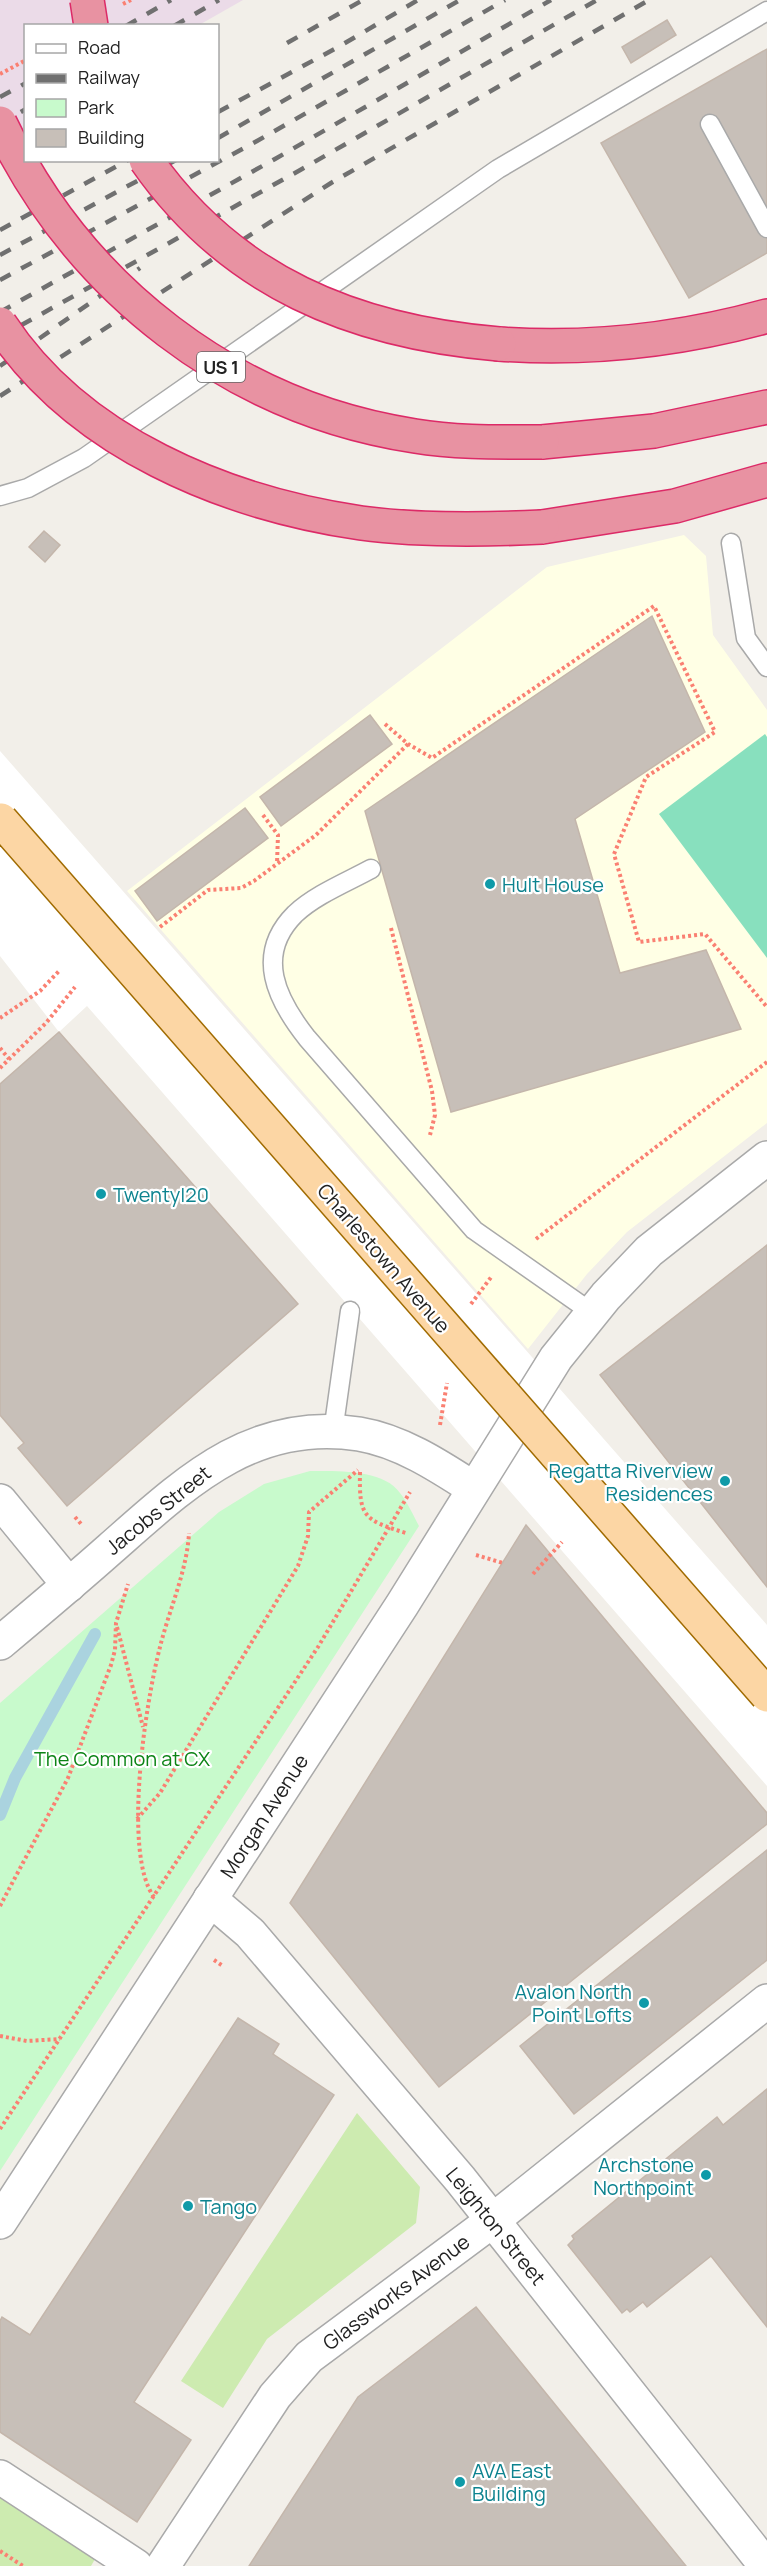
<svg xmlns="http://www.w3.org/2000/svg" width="767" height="2566" viewBox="0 0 767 2566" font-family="Manrope,sans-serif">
  <rect width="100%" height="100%" fill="#f2efe9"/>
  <path fill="#ebdbe8" d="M0,0H243L199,25L26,26L25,130L0,145Z"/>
  <path fill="#ffffe5" d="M684,535L706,556L713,635L767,710V1123L627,1232L587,1274L528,1349L127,891L547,567Z"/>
  <g fill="#cdebb0">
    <path d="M357,2113L420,2187L416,2223L267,2339L223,2408L181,2381Z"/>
    <path d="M0,2497L95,2559L91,2566H0Z"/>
  </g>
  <path fill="#c8facc" d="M310,1471C335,1471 384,1469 400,1493C408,1503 413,1515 419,1526L0,2171V1703L219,1512L264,1484Z"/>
  <path fill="#88e0be" d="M765,734L767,737V958L659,814Z"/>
  <path fill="#fff" d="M0,751L767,1625V1786L87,1006L59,1032L0,956Z"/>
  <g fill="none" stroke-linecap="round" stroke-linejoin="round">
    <path stroke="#aad3df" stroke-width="12" d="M0,1815L15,1778L95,1634"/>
  </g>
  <g fill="#c7bfb8" stroke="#c4b6ab" stroke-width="1.5">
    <path d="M667,20L676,35L631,63L622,47Z"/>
    <path d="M767,49V253L689,298L601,143Z"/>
    <path d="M44,531L60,545L45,562L29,547Z"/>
    <path d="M652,616L705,732L575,819L620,973L706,950L741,1029L451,1112L365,811Z"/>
    <path d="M370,715L392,744L281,826L260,797Z"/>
    <path d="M245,808L268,838L157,921L135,891Z"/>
    <path d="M59,1032L298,1304L67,1506L18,1448L24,1443L0,1415V1084Z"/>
    <path d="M767,1245V1587L600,1375Z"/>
    <path d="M526,1525L767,1813V1824L439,2087L290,1903Z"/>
    <path d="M767,1850V1960L574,2114L520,2046Z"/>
    <path d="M238,2018L279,2044L273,2054L334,2095L134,2402L191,2440L137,2522L0,2432V2321L2,2317L30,2335Z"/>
    <path d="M767,2089V2327L711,2256L647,2307L643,2302L630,2312L627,2309L622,2313L568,2245L574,2239L572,2236L717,2117L723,2125Z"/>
    <path d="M476,2307L686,2566H249L358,2397Z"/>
  </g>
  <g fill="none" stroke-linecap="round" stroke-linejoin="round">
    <g stroke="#a9a9a9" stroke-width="21">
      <g id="lane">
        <path d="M710,124L767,228"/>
        <path d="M0,496L28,488L84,458L498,169L767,11"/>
        <path d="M731,543L746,638L767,667"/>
        <path d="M371,869C347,882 315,895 295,914C254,955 277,1000 307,1038L474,1230L591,1312"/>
        <path d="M333,1432L350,1311"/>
      </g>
    </g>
    <g stroke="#a9a9a9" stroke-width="36">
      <g id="street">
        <path d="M0,1501L69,1585"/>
        <path d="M0,1643C37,1612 74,1581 110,1549C184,1484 252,1417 359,1434C401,1441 439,1466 473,1488"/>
        <path d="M210,1899L250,1933L460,2179L766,2566"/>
        <path d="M0,2222L402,1605L556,1358L606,1296L649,1251L767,1158"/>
        <path d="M0,2477L136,2566"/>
        <path d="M163,2566L275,2396L309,2357L492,2221L767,2001"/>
      </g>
    </g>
    <g stroke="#dc2a67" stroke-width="36">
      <g id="highway">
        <path d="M499,344C589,350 680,340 767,316"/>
        <path d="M542,442L654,431L767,407"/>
        <path d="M542,527L675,506L767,480"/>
      </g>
    </g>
    <g stroke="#fa8072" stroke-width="4" stroke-dasharray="3 3" stroke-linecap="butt">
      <path d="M123,4L131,0"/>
      <path d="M0,74L26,60"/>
      <path d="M385,724L408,744L432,758L654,606L715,732L646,777L614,854L639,942L705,934L767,1007"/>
      <path d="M263,815L278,835L277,863"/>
      <path d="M160,927L208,890L241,888L254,881L316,835L408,744"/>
      <path d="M391,928L432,1091L435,1115L430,1135"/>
      <path d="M0,1018L40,991L60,970"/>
      <path d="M0,1048L9,1059"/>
      <path d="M0,1068L46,1023L75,987"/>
      <path d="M536,1239L767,1062"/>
      <path d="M471,1304L492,1276"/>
      <path d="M440,1425L447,1383"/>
      <path d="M360,1472C359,1516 363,1520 406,1533"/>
      <path d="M75,1517L82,1525"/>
      <path d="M476,1555L503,1563"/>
      <path d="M533,1574L562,1542"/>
      <path d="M117,1627L143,1727"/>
      <path d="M137,1819L160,1793L298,1566L308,1536L309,1512L358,1470"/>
      <path d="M154,1897C122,1854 146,1700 160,1647C169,1610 187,1571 189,1533"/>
      <path d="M0,1906L68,1778L111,1665L115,1650L116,1623L128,1584"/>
      <path d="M214,1960L223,1966"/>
      <path d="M0,2036L27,2041L60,2039"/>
      <path d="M0,2129L318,1647L410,1492"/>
      <path d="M0,2551L23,2566"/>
    </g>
    <use href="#lane" stroke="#fff" stroke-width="18"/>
    <use href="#street" stroke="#fff" stroke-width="33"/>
    <use href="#highway" stroke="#e892a2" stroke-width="33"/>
    <g stroke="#707070" stroke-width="4.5" stroke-dasharray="12 12" stroke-linecap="butt">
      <path d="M126,26L171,0"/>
      <path d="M174,26L219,0"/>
      <path d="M287,43L363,0"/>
      <path d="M0,97L26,83"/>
      <path d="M218,112L340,46L418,0"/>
      <path d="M0,124L26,109"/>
      <path d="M218,138L460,0"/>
      <path d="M0,230L128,160"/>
      <path d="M0,255L176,160"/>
      <path d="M0,280L257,141L505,0"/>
      <path d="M0,312L275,159L551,0"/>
      <path d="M0,337L302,169L597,0"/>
      <path d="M0,366L140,268"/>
      <path d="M0,396L331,183L649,0"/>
    </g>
    <g stroke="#a06b00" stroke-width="36" stroke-linecap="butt">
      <path id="primary-bridge" d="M1,820L767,1695"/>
    </g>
    <g stroke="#dc2a67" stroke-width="36" stroke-linecap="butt">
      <g id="highway-bridge">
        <path d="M87,0L91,26"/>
        <path d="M0,123C79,289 232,408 415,436C457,443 500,442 542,442"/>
        <path d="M146,160C231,282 354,332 499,344"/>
        <path d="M0,324C78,443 225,503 361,523C421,531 482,530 542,527"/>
      </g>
    </g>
    <use href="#primary-bridge" stroke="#fcd6a4" stroke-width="33"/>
    <use href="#highway-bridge" stroke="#e892a2" stroke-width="33"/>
  </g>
  <g fill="#0f9aa8" stroke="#fff" stroke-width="2">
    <circle cx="490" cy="884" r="6"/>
    <circle cx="101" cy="1194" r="6"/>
    <circle cx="725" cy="1481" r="6"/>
    <circle cx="644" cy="2003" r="6"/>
    <circle cx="706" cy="2175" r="6"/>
    <circle cx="188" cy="2206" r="6"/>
    <circle cx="460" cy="2482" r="6"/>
  </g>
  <g text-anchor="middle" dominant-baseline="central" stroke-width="4.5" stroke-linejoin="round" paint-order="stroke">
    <rect fill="#fff" stroke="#646464" stroke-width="1.5" x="197" y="352" width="48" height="30" rx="4.5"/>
    <g font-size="18" font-weight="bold" fill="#222">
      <text x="221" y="367">US 1</text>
    </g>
    <g font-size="20" fill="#0d838f" stroke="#fff" text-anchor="start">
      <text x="502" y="884">Hult House</text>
      <text x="113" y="1194">Twenty|20</text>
      <text x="713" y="1470" text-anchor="end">Regatta Riverview<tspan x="713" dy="23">Residences</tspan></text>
      <text x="632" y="1991" text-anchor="end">Avalon North<tspan x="632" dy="23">Point Lofts</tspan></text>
      <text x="694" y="2164" text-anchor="end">Archstone<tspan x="694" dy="23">Northpoint</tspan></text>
      <text x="200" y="2206">Tango</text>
      <text x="472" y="2470">AVA East<tspan x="472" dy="23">Building</tspan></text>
    </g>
    <g font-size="20" fill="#222" stroke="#fff">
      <text transform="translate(384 1258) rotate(49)">Charlestown Avenue</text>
      <text transform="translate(158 1510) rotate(-39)">Jacobs Street</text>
      <text transform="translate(264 1816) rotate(-57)">Morgan Avenue</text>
      <text transform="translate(496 2226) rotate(51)">Leighton Street</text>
      <text transform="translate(396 2292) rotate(-37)">Glassworks Avenue</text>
    </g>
    <g font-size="20" fill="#0c8416" stroke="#fff">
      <text x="122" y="1758">The Common at CX</text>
    </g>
  </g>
  <rect x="24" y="24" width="195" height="138" fill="#ffffff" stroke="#a7a7a7" stroke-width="1.5"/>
  <rect x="36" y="44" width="30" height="9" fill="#ffffff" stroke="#a7a7a7" stroke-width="1.5"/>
  <text x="78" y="54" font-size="18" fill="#222222">Road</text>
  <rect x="36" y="74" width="30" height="9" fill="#707070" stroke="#a7a7a7" stroke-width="1.5"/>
  <text x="78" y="84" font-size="18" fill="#222222">Railway</text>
  <rect x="36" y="99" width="30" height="18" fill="#c8facc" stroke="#a7a7a7" stroke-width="1.5"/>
  <text x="78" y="114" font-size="18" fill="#222222">Park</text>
  <rect x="36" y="129" width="30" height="18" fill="#c7bfb8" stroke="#a7a7a7" stroke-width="1.5"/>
  <text x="78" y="144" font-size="18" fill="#222222">Building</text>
</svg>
